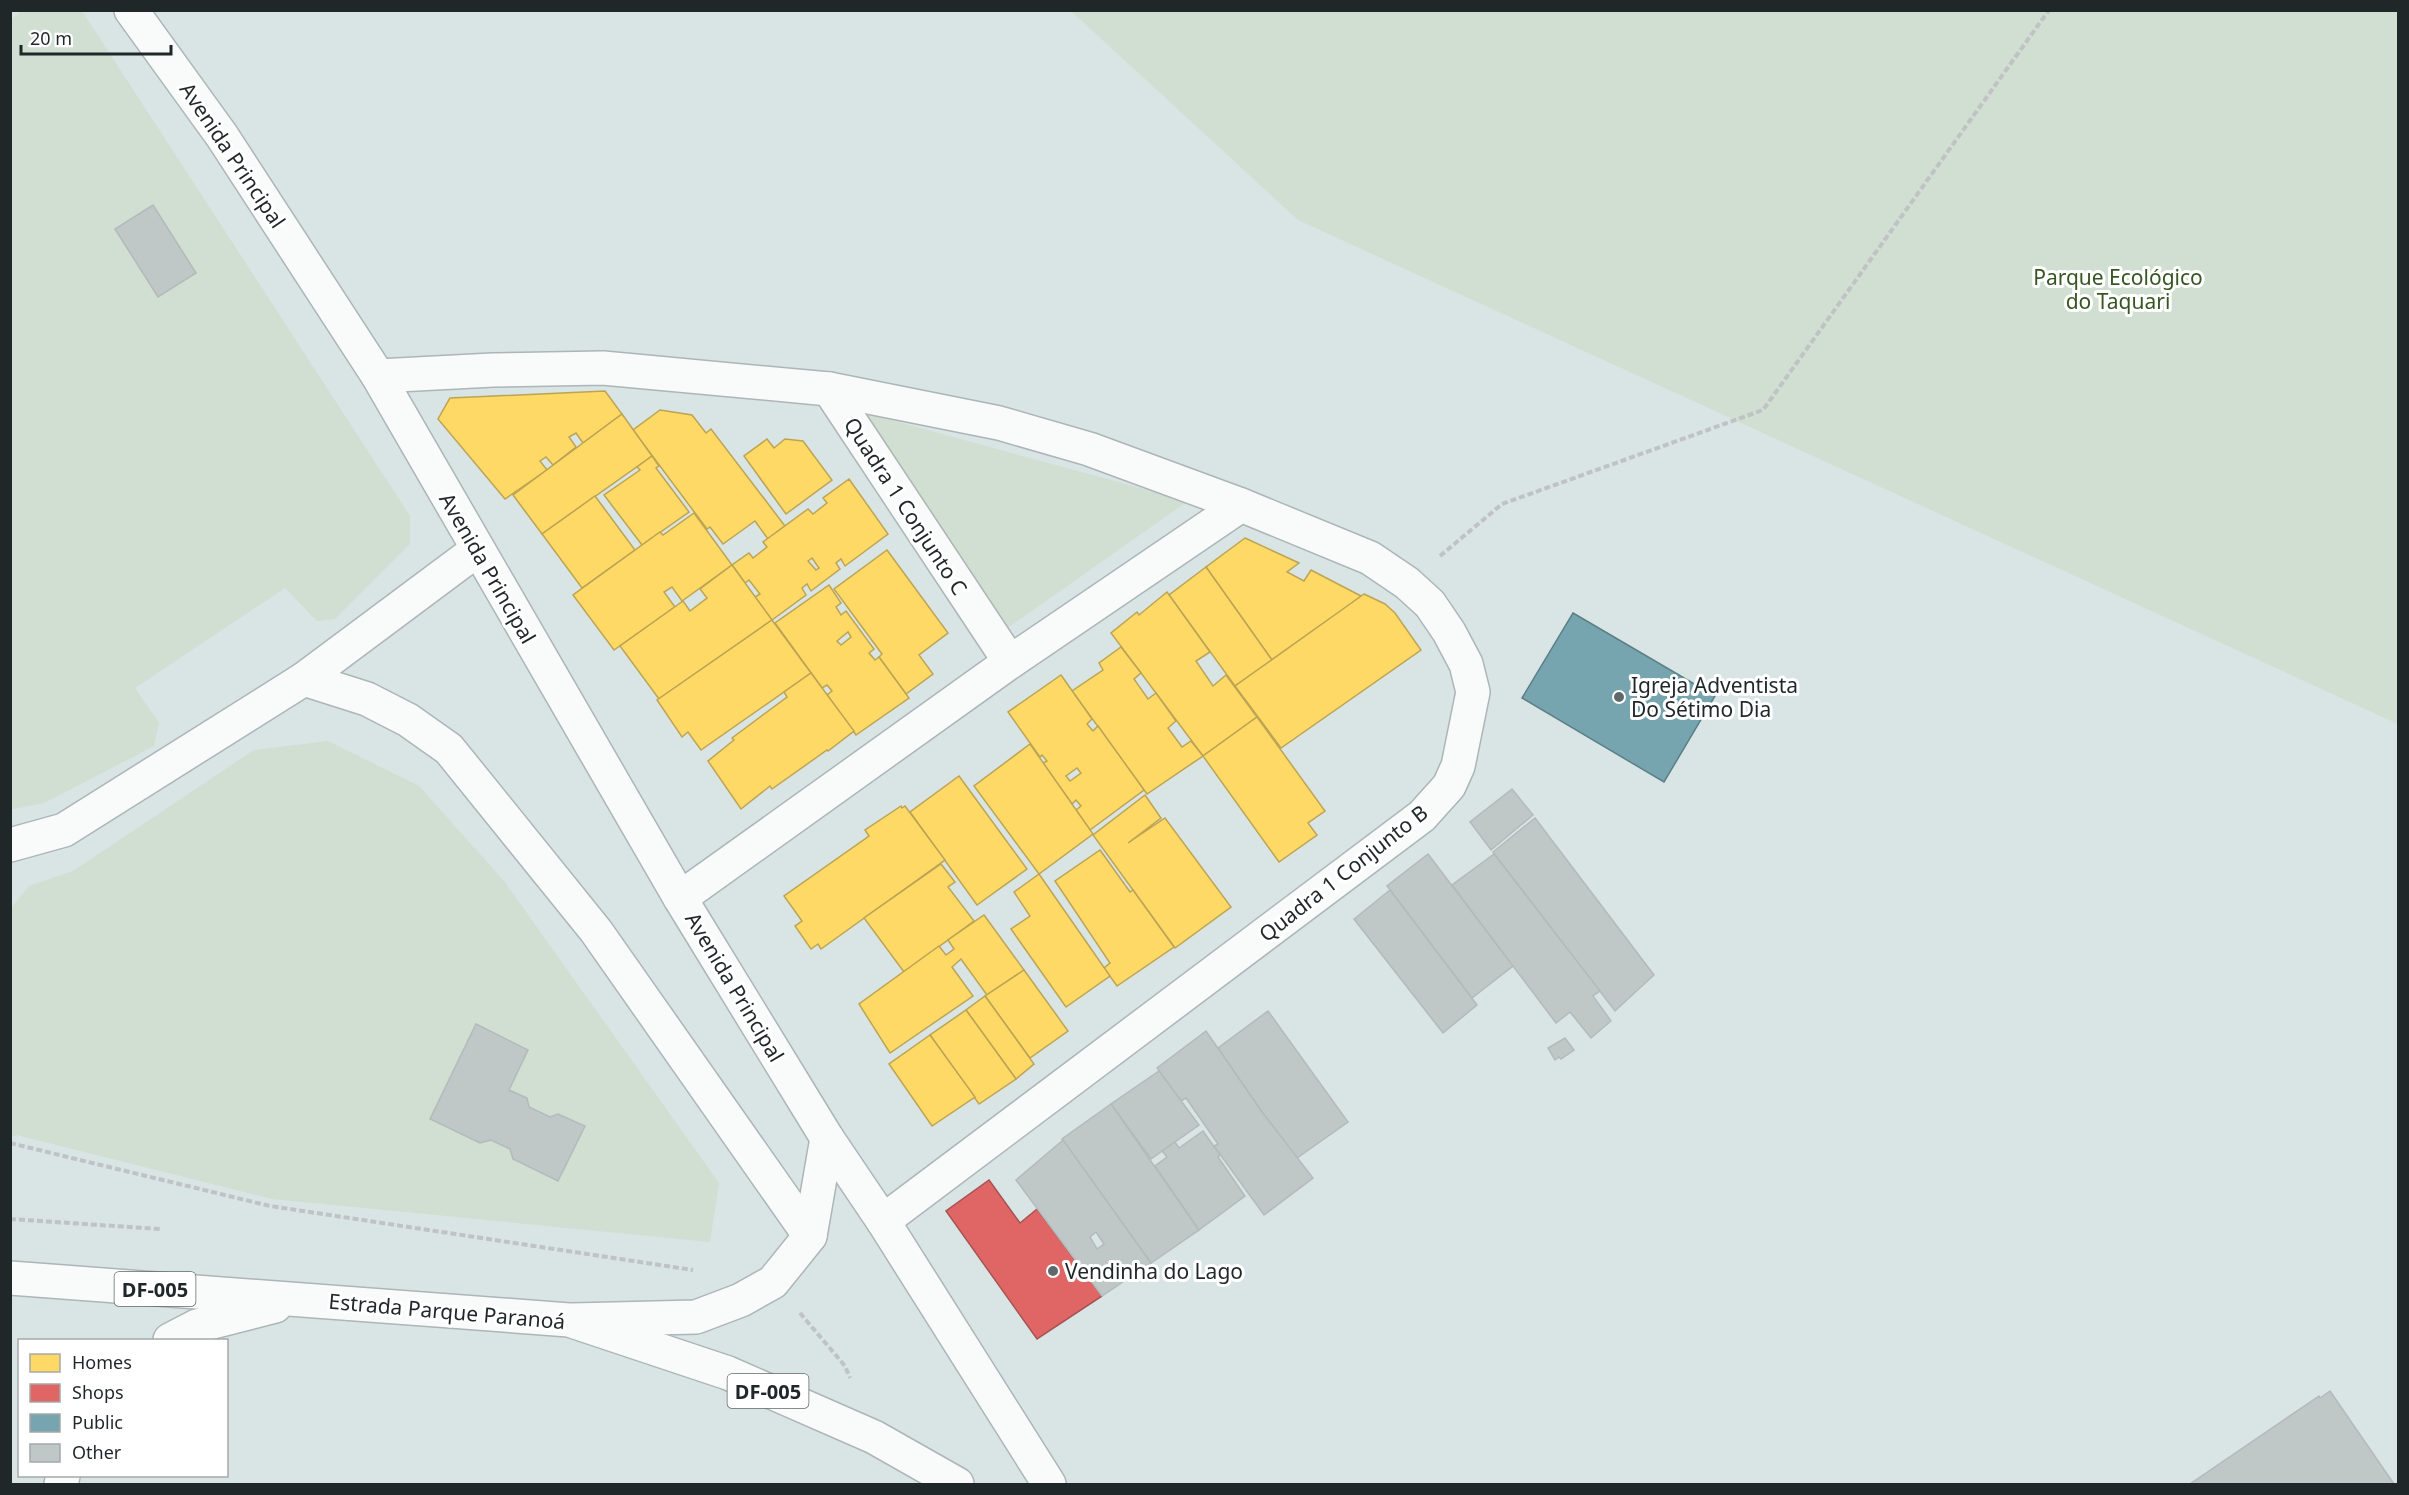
<svg xmlns="http://www.w3.org/2000/svg" width="2409" height="1495" viewBox="0 0 2409 1495" font-family="'Noto Sans',sans-serif">
  <rect width="100%" height="100%" fill="#d9e4e5"/>
  <g fill="#d1ded2">
    <path d="M23,11H82L410,516V544L335,619L317,621L285,588L135,688L159,723L154,746L44,803L14,809H11V19Z"/>
    <path d="M1071,11H2398V724L1298,220Z"/>
    <path d="M865,413L1188,501L1006,629Z"/>
    <path d="M328,741L419,786L504,881L719,1183L710,1242L272,1199L17,1135L11,1137V908L29,886L73,871L254,750Z"/>
  </g>
  <g fill="#ffd966" stroke="#bca453" stroke-width="1.5" fill-rule="evenodd">
    <path d="M605,391L622,414L583,443L576,433L569,437L576,447L553,465L546,457L540,461L547,470L505,499L438,419L450,398Z"/>
    <path d="M660,410L692,415L706,433L711,429L785,526L768,539L755,521L723,544L710,527L707,529L633,430Z"/>
    <path d="M622,414L652,456L542,534L513,495Z"/>
    <path d="M767,439L774,448L785,439L803,441L832,480L786,514L744,456Z"/>
    <path d="M652,456L659,466L656,468L689,512L642,545L604,495L640,470L637,467Z"/>
    <path d="M849,479L888,534L845,566L841,559L836,563L840,569L811,591L807,584L802,588L806,595L772,620L755,597L760,594L749,580L745,583L732,565L749,553L753,558L767,547L763,542L808,509L813,514L827,503L823,498ZM812,558L819,568L816,570L808,561Z"/>
    <path d="M595,496L635,550L582,588L542,534Z"/>
    <path d="M694,513L732,565L682,601L672,587L664,592L675,607L614,650L573,595L660,532L663,535Z"/>
    <path d="M1245,538L1299,563L1287,572L1304,581L1311,570L1361,596L1324,625L1272,660L1206,567Z"/>
    <path d="M887,550L948,633L919,655L933,674L906,694L879,657L882,654L834,589Z"/>
    <path d="M732,565L772,620L659,699L620,646L683,601L690,611L707,598L700,589Z"/>
    <path d="M1206,567L1272,660L1235,686L1169,595Z"/>
    <path d="M829,585L841,603L836,607L841,615L846,611L874,649L869,653L875,660L879,657L909,698L856,735L827,695L832,691L827,685L822,688L775,623ZM848,632L851,637L841,645L837,641Z"/>
    <path d="M1167,592L1210,652L1196,661L1213,686L1226,675L1257,717L1203,756L1111,633L1137,612L1139,615Z"/>
    <path d="M1364,594L1385,604L1395,613L1421,650L1281,748L1235,686Z"/>
    <path d="M772,620L811,673L701,750L688,732L682,737L657,700Z"/>
    <path d="M1121,647L1141,673L1134,679L1148,699L1156,693L1176,721L1168,728L1182,747L1191,741L1203,756L1147,794L1072,691L1103,670L1099,663Z"/>
    <path d="M811,673L854,731L828,751L827,750L772,789L770,786L741,809L708,761L734,740L732,738L787,697L784,692Z"/>
    <path d="M1061,675L1092,719L1087,724L1093,731L1098,726L1144,790L1090,830L1076,810L1081,806L1076,800L1072,804L1043,763L1047,761L1042,755L1040,757L1008,712ZM1077,768L1081,773L1070,781L1066,776Z"/>
    <path d="M1257,717L1325,811L1308,823L1317,835L1279,862L1203,756Z"/>
    <path d="M1030,744L1093,834L1039,874L974,786Z"/>
    <path d="M959,776L1027,869L977,905L910,812Z"/>
    <path d="M1145,795L1161,818L1128,843L1165,818L1231,907L1175,948L1093,835Z"/>
    <path d="M901,806L902,808L905,806L945,860L821,949L818,944L811,949L795,926L802,921L784,896L869,836L865,830Z"/>
    <path d="M1100,850L1130,892L1133,890L1174,947L1117,986L1104,968L1110,963L1055,881Z"/>
    <path d="M941,864L955,882L948,887L974,921L904,972L864,918Z"/>
    <path d="M1039,874L1110,976L1066,1007L1011,929L1030,916L1014,892Z"/>
    <path d="M984,915L1024,970L987,995L961,959L952,967L973,996L890,1053L859,1004L939,946L946,955L954,949L948,940Z"/>
    <path d="M1024,970L1068,1031L1030,1058L985,996Z"/>
    <path d="M985,996L1034,1064L1016,1079L966,1010Z"/>
    <path d="M966,1010L1016,1079L979,1104L930,1035Z"/>
    <path d="M930,1035L975,1097L932,1126L889,1064Z"/>
  </g>
  <path fill="#e06666" stroke="#a65353" stroke-width="1.5" d="M989,1180L1020,1223L1037,1209L1102,1296L1037,1339L946,1211Z"/>
  <path fill="#76a5af" stroke="#5c7f86" stroke-width="1.5" d="M1573,613L1715,696L1664,782L1522,698Z"/>
  <g fill="#bfc7c7" stroke="#b3bbba" stroke-width="1.5" fill-rule="evenodd">
    <path d="M153,205L196,273L158,297L115,229Z"/>
    <path d="M1512,789L1533,815L1491,850L1470,822Z"/>
    <path d="M1535,818L1654,975L1615,1011L1493,852Z"/>
    <path d="M1428,854L1513,966L1472,998L1387,886Z"/>
    <path d="M1494,854L1600,991L1593,996L1611,1021L1591,1038L1570,1012L1556,1023L1452,885Z"/>
    <path d="M1390,890L1477,1005L1443,1033L1354,919Z"/>
    <path d="M1268,1011L1348,1122L1297,1158L1262,1112L1218,1048Z"/>
    <path d="M476,1024L528,1050L509,1090L527,1098L529,1107L550,1117L558,1114L585,1126L558,1181L513,1159L510,1149L491,1140L480,1143L430,1119Z"/>
    <path d="M1206,1031L1262,1112L1313,1178L1264,1215L1214,1146L1218,1144L1186,1098L1181,1101L1157,1068Z"/>
    <path d="M1565,1038L1574,1050L1561,1059L1559,1057L1555,1060L1548,1048Z"/>
    <path d="M1159,1071L1199,1125L1151,1159L1111,1104Z"/>
    <path d="M1111,1104L1199,1230L1151,1263L1062,1139Z"/>
    <path d="M1203,1131L1220,1155L1218,1157L1245,1196L1199,1230L1155,1166L1167,1157L1162,1151L1175,1142L1179,1148Z"/>
    <path d="M1063,1140L1151,1263L1102,1296L1016,1180ZM1096,1232L1104,1244L1097,1249L1090,1237Z"/>
    <path d="M2330,1391L2394,1484H2190L2319,1396L2320,1398Z"/>
  </g>
  <g fill="none" stroke-linecap="round" stroke-linejoin="round">
    <g stroke="#adb5b6" stroke-width="36">
      <g id="minor">
        <path d="M131,10L222,136L378,376L680,898L827,1138L883,1221L1049,1484"/>
        <path d="M378,376L493,370L603,368L829,389L999,423L1089,449L1241,505L1370,558L1407,583L1430,604L1449,632L1466,664L1473,692L1458,766L1449,786L1422,816L883,1221"/>
        <path d="M829,389L1010,662"/>
        <path d="M304,679L367,699L408,720L449,749L596,931L810,1236"/>
        <path d="M10,845L64,830L304,679L477,550"/>
        <path d="M680,898L1010,662L1241,505"/>
        <path d="M573,1320L696,1317L741,1300L773,1282L810,1236L827,1138"/>
      </g>
    </g>
    <g stroke="#adb5b6" stroke-width="36">
      <g id="major">
        <path d="M10,1278L569,1320L728,1373L874,1437L957,1484"/>
        <path d="M170,1340L197,1326L275,1306"/>
        <path d="M61,1484L63,1476"/>
      </g>
    </g>
    <g stroke="#bfc3c3" stroke-width="4" stroke-dasharray="6 3" stroke-linecap="butt">
      <path d="M1440,556L1502,504L1763,410L2049,10"/>
      <path d="M10,1143L270,1206L693,1270"/>
      <path d="M10,1219L160,1229"/>
      <path d="M800,1313L845,1366L850,1378"/>
    </g>
    <use href="#minor" stroke="#f9fbfb" stroke-width="33"/>
    <use href="#major" stroke="#f9fbfb" stroke-width="33"/>
  </g>
  <g fill="#60696a" stroke="#fff" stroke-width="2">
    <circle cx="1619" cy="697" r="6"/>
    <circle cx="1053" cy="1271" r="6"/>
  </g>
  <g text-anchor="middle" dominant-baseline="central" stroke-width="6" stroke-linejoin="round" paint-order="stroke">
    <g fill="#fff" stroke="#626868" stroke-width="1.5">
      <rect x="114.5" y="1272" width="81" height="34" rx="4.5"/>
      <rect x="727.5" y="1374" width="81" height="34" rx="4.5"/>
    </g>
    <g font-size="20" font-weight="bold" fill="#1f2728">
      <text x="155" y="1289">DF-005</text>
      <text x="768" y="1391">DF-005</text>
    </g>
    <g font-size="21" fill="#1f2728" stroke="#fff">
      <text transform="translate(233 155) rotate(56)">Avenida Principal</text>
      <text transform="translate(906 506) rotate(57)">Quadra 1 Conjunto C</text>
      <text transform="translate(488 568) rotate(60)">Avenida Principal</text>
      <text transform="translate(1343 873) rotate(-38)">Quadra 1 Conjunto B</text>
      <text transform="translate(735 987) rotate(59)">Avenida Principal</text>
      <text transform="translate(447 1311) rotate(5)">Estrada Parque Paranoá</text>
    </g>
    <g font-size="21" fill="#375523" stroke="#fff">
      <text x="2118" y="277">Parque Ecológico<tspan x="2118" dy="24">do Taquari</tspan></text>
    </g>
    <g font-size="21" fill="#1f2728" stroke="#fff" text-anchor="start">
      <text x="1631" y="685">Igreja Adventista<tspan x="1631" dy="24">Do Sétimo Dia</tspan></text>
      <text x="1065" y="1271">Vendinha do Lago</text>
    </g>
  </g>
  <rect width="2409" height="1495" fill="none" stroke="#1f2728" stroke-width="24"/>
  <rect x="18" y="1339" width="210" height="138" fill="#ffffff" stroke="#a5a9a9" stroke-width="1.5"/>
  <rect x="30" y="1354" width="30" height="18" fill="#ffd966" stroke="#a5a9a9" stroke-width="1.5"/>
  <text x="72" y="1369" font-size="18" fill="#1f2728">Homes</text>
  <rect x="30" y="1384" width="30" height="18" fill="#e06666" stroke="#a5a9a9" stroke-width="1.5"/>
  <text x="72" y="1399" font-size="18" fill="#1f2728">Shops</text>
  <rect x="30" y="1414" width="30" height="18" fill="#76a5af" stroke="#a5a9a9" stroke-width="1.5"/>
  <text x="72" y="1429" font-size="18" fill="#1f2728">Public</text>
  <rect x="30" y="1444" width="30" height="18" fill="#bfc7c7" stroke="#a5a9a9" stroke-width="1.5"/>
  <text x="72" y="1459" font-size="18" fill="#1f2728">Other</text>
  <path d="M21 45v9h150v-9" fill="none" stroke="#1f2728" stroke-width="3"/>
  <text x="30" y="45" font-size="18" fill="#1f2728" stroke="#ffffff" stroke-width="4.5" paint-order="stroke">20 m</text>
</svg>
